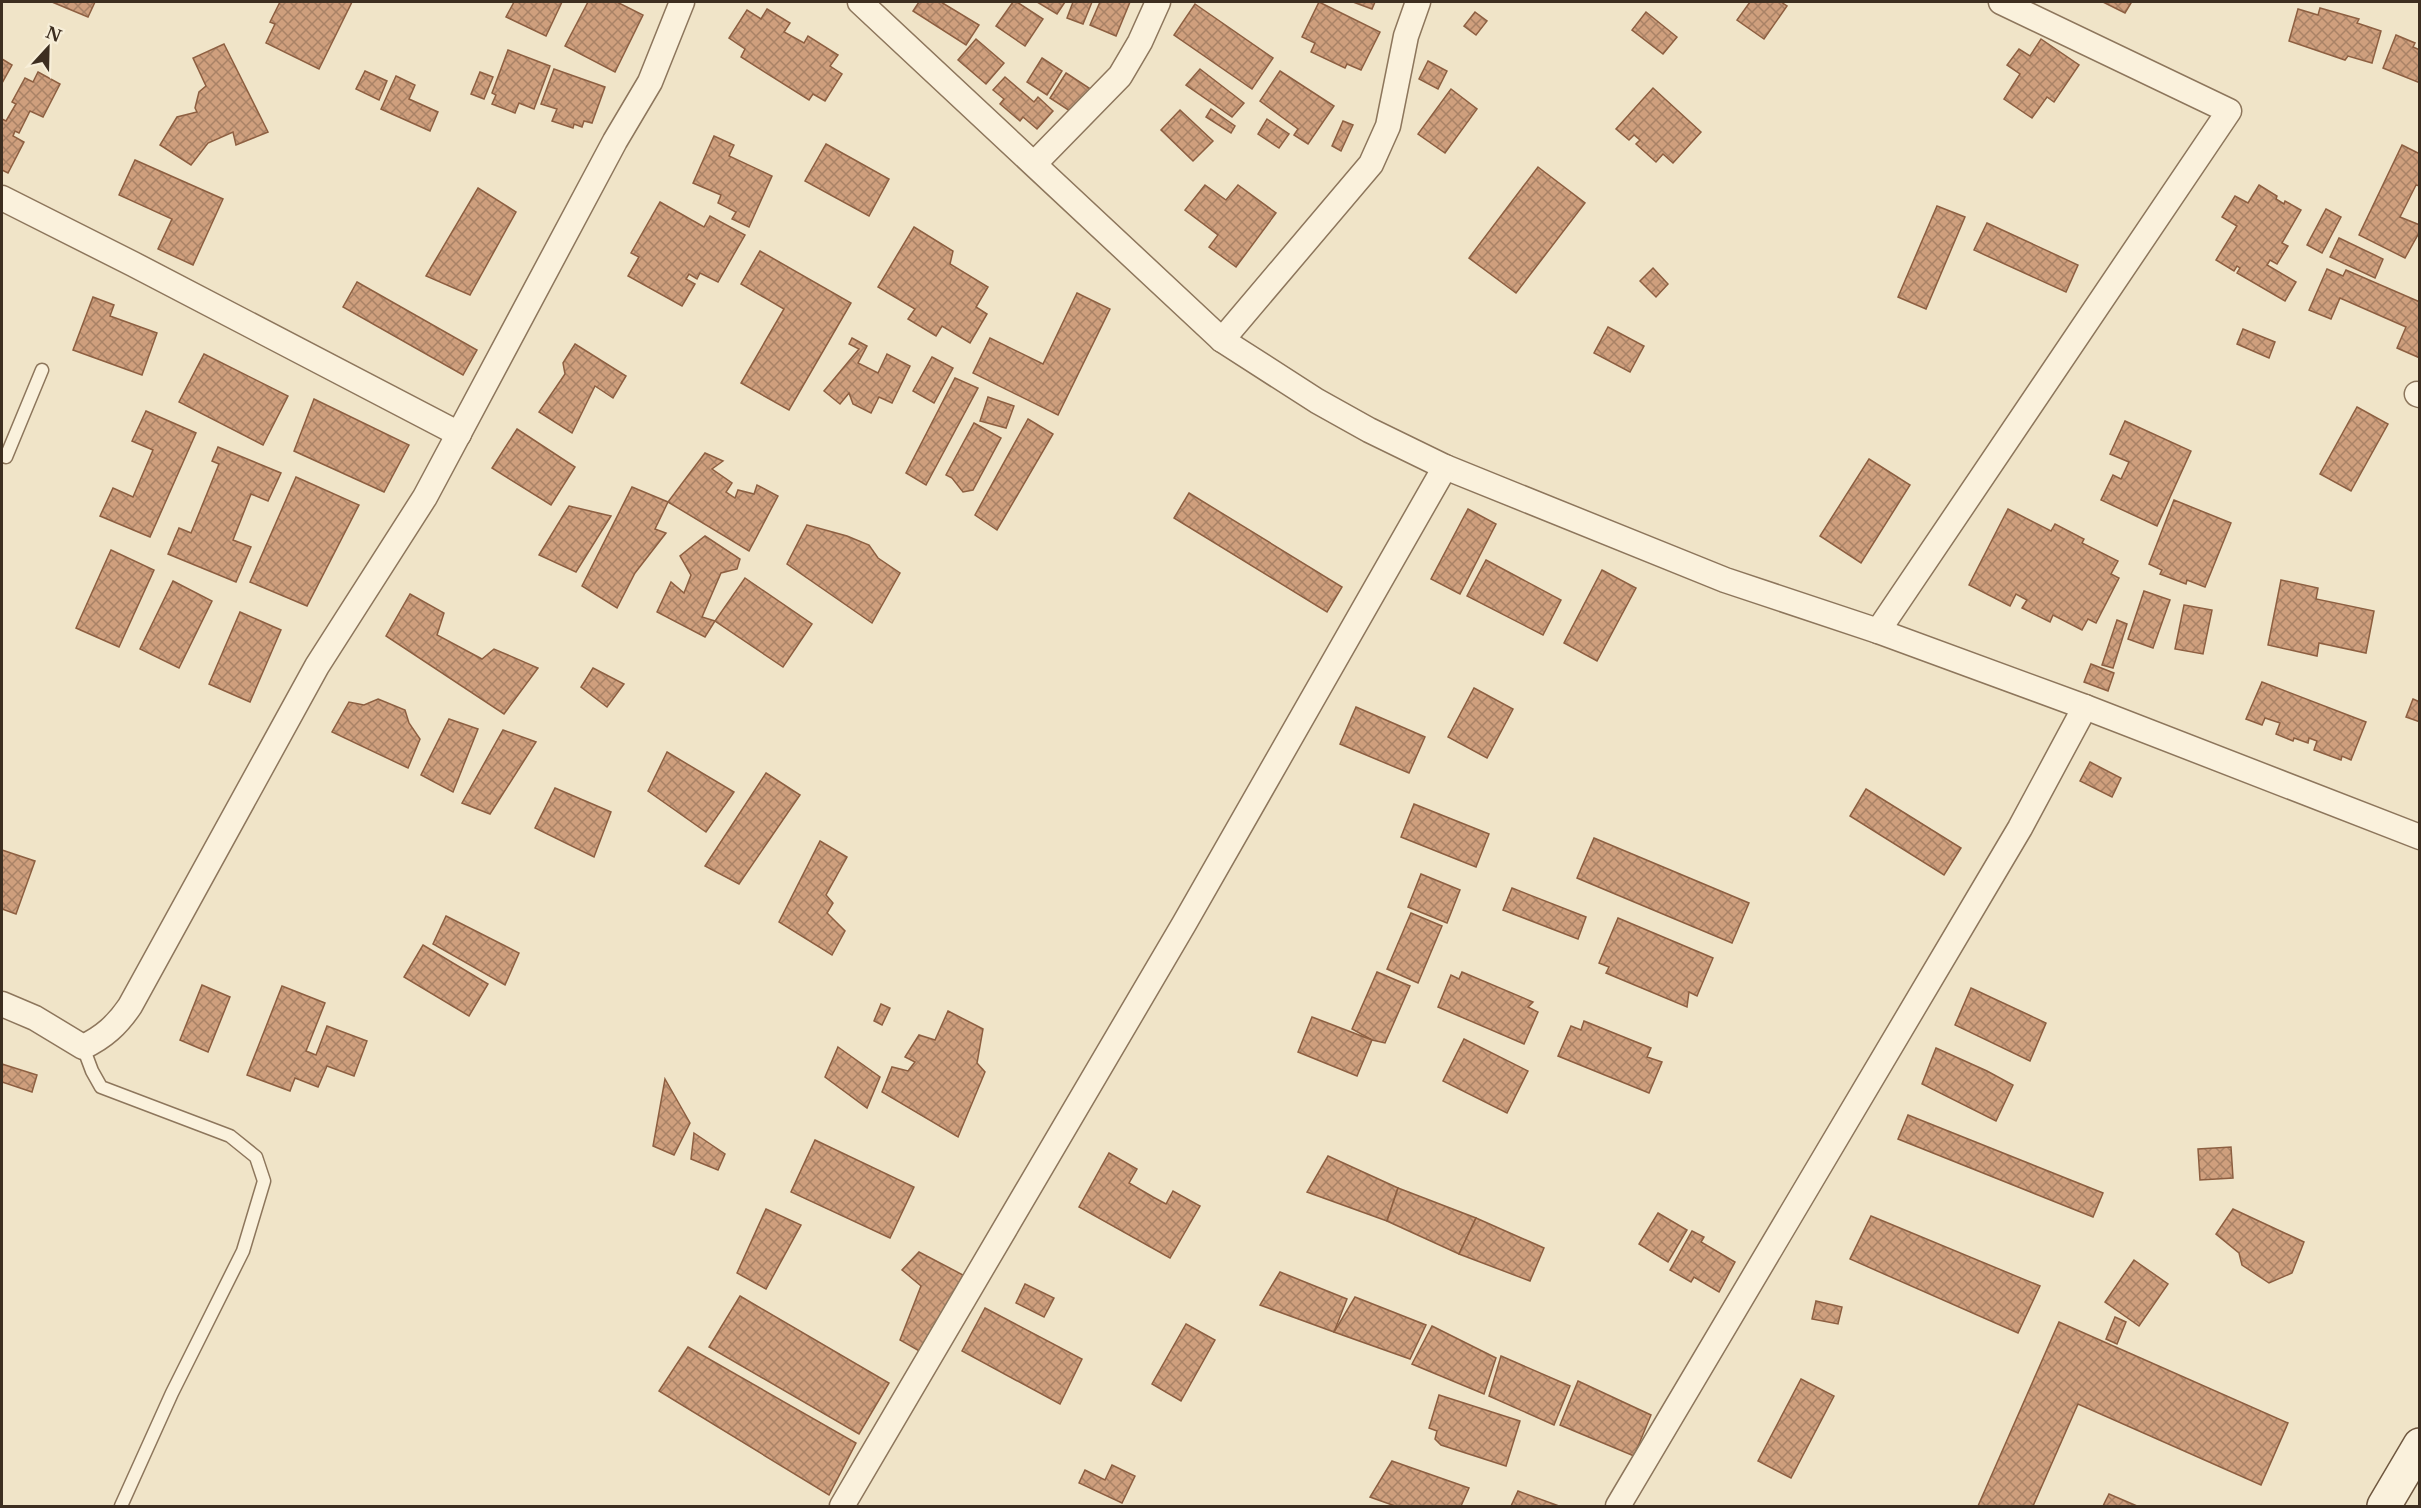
<svg xmlns="http://www.w3.org/2000/svg" width="2421" height="1508" viewBox="0 0 2421 1508" font-family="'Libre Baskerville',serif">
  <defs>
    <pattern id="building-cross-hatch" width="8" height="8" patternUnits="userSpaceOnUse" patternTransform="scale(1.5)"><rect width="8" height="8" fill="#cf9f7d"/><path d="M0 0l8 8M0 8l8-8" fill="none" stroke="#a98266"/></pattern>
  </defs>
  <rect width="100%" height="100%" fill="#f0e4c8"/>
  <g fill="url(#building-cross-hatch)" stroke="#8d5f41" stroke-width="1.5">
    <path d="M52,2H95L88,17Z"/>
    <path d="M280,2H352L319,69L266,43L275,24L270,22Z"/>
    <path d="M514,2H562L546,36L506,17Z"/>
    <path d="M588,2H617L643,15L615,72L565,46Z"/>
    <path d="M919,2H941L979,25L966,45L913,11Z"/>
    <path d="M1013,2H1017L1043,19L1025,46L996,26Z"/>
    <path d="M1037,2H1065L1057,14Z"/>
    <path d="M1073,2H1092L1083,24L1067,18Z"/>
    <path d="M1100,2H1130L1116,36L1090,25Z"/>
    <path d="M1319,2L1380,32L1361,70L1347,64L1345,68L1311,52L1315,43L1302,37Z"/>
    <path d="M1353,2H1375L1372,9Z"/>
    <path d="M1750,2H1781L1787,6L1764,39L1737,20Z"/>
    <path d="M2103,2H2129L2131,3L2125,13Z"/>
    <path d="M1195,4L1273,58L1252,89L1174,35Z"/>
    <path d="M2320,8L2359,19L2357,23L2381,31L2372,63L2348,56L2345,60L2289,41L2298,9L2318,15Z"/>
    <path d="M767,9L790,23L784,32L804,43L808,36L838,55L830,66L842,74L825,101L813,94L809,100L741,57L745,49L729,38L747,10L761,19Z"/>
    <path d="M1475,12L1487,21L1476,35L1464,26Z"/>
    <path d="M1646,12L1677,37L1663,54L1632,30Z"/>
    <path d="M2396,35L2415,43L2413,47L2420,50V83L2383,68Z"/>
    <path d="M976,39L1004,63L986,84L958,60Z"/>
    <path d="M2041,39L2079,65L2054,102L2047,97L2032,118L2004,99L2020,74L2007,65L2019,49L2030,56Z"/>
    <path d="M224,44L268,132L236,145L233,132L208,143L191,165L160,145L177,117L197,112L195,108L199,92L206,86L193,58Z"/>
    <path d="M508,50L550,66L534,109L519,103L515,113L492,104L496,95L492,93Z"/>
    <path d="M1042,58L1062,71L1047,95L1027,82Z"/>
    <path d="M2,59L12,65L2,83Z"/>
    <path d="M1428,61L1447,71L1438,89L1419,79Z"/>
    <path d="M554,69L605,87L592,123L584,121L582,127L574,124L573,128L552,121L557,109L541,104Z"/>
    <path d="M1200,69L1244,103L1232,117L1186,85Z"/>
    <path d="M365,71L387,81L379,100L356,89Z"/>
    <path d="M1280,71L1334,106L1308,144L1294,135L1298,129L1260,101Z"/>
    <path d="M38,72L60,84L43,117L30,111L19,133L15,131L13,136L24,142L8,173L2,170V119L6,121L16,104L12,102L25,78L33,82Z"/>
    <path d="M480,72L493,77L484,99L471,94Z"/>
    <path d="M1066,73L1092,90L1076,115L1050,98Z"/>
    <path d="M396,76L415,85L409,99L438,112L430,131L381,109Z"/>
    <path d="M1005,77L1034,102L1038,97L1053,111L1037,129L1023,117L1020,121L1000,104L1004,99L993,90Z"/>
    <path d="M1653,88L1701,132L1673,163L1663,154L1656,162L1636,144L1640,140L1634,135L1629,140L1616,129Z"/>
    <path d="M1451,89L1477,109L1445,153L1418,134Z"/>
    <path d="M1211,109L1235,126L1231,133L1206,117Z"/>
    <path d="M1180,110L1213,141L1193,161L1161,130Z"/>
    <path d="M1267,119L1289,134L1279,148L1258,134Z"/>
    <path d="M1343,121L1353,125L1341,151L1332,146Z"/>
    <path d="M714,136L734,145L729,156L772,176L749,227L732,219L736,212L718,203L721,195L693,183Z"/>
    <path d="M826,144L889,179L869,216L805,181Z"/>
    <path d="M2402,145L2420,154V186L2416,185L2400,217L2420,225V231L2405,258L2359,235Z"/>
    <path d="M135,160L223,199L193,265L158,249L172,219L119,195Z"/>
    <path d="M1538,167L1585,203L1516,293L1469,258Z"/>
    <path d="M1205,185L1226,200L1238,185L1276,213L1236,267L1209,247L1218,235L1185,210Z"/>
    <path d="M2259,185L2277,196L2276,199L2284,204L2285,201L2301,210L2282,243L2288,246L2277,264L2270,260L2267,265L2296,282L2285,301L2237,273L2240,268L2237,266L2234,271L2216,260L2237,226L2222,217L2235,196L2248,203Z"/>
    <path d="M478,188L516,212L470,295L426,276Z"/>
    <path d="M660,202L704,227L710,216L745,235L718,282L700,273L697,279L689,274L686,279L695,284L682,306L628,276L639,257L631,253Z"/>
    <path d="M1937,206L1965,217L1926,309L1898,297Z"/>
    <path d="M2326,209L2341,217L2322,253L2307,245Z"/>
    <path d="M1987,223L2078,265L2066,292L1974,250Z"/>
    <path d="M914,227L953,251L950,264L988,287L976,307L987,314L970,343L942,326L936,336L908,319L915,309L878,287Z"/>
    <path d="M2339,238L2383,259L2375,278L2330,257Z"/>
    <path d="M760,251L851,303L789,410L741,383L784,309L741,284Z"/>
    <path d="M1653,268L1668,284L1656,297L1640,281Z"/>
    <path d="M2327,269L2343,276L2346,270L2420,302V358L2397,348L2406,327L2340,298L2331,319L2309,310Z"/>
    <path d="M357,282L477,350L463,375L343,307Z"/>
    <path d="M1077,293L1110,309L1058,415L973,373L990,338L1043,364Z"/>
    <path d="M93,297L114,305L110,316L157,333L142,375L73,350Z"/>
    <path d="M1608,327L1644,346L1630,372L1594,353Z"/>
    <path d="M2243,329L2275,342L2269,358L2237,344Z"/>
    <path d="M852,338L867,346L858,363L878,373L887,354L910,366L892,403L879,397L871,413L853,404L849,393L840,404L824,391L859,349L849,344Z"/>
    <path d="M575,344L626,376L613,398L595,386L572,433L539,412L565,374L563,363Z"/>
    <path d="M204,354L288,396L263,445L179,402Z"/>
    <path d="M932,357L953,368L934,403L913,391Z"/>
    <path d="M955,378L978,388L926,485L906,473Z"/>
    <path d="M988,397L1014,406L1006,428L980,421Z"/>
    <path d="M314,399L409,445L384,492L294,451Z"/>
    <path d="M2357,407L2388,424L2351,491L2320,474Z"/>
    <path d="M146,411L196,433L150,537L100,516L113,488L133,497L153,450L132,441Z"/>
    <path d="M1028,419L1053,434L997,530L975,515Z"/>
    <path d="M2125,421L2191,451L2157,526L2101,500L2113,475L2121,479L2129,462L2110,454Z"/>
    <path d="M974,423L1001,438L973,490L963,492L952,478L946,475Z"/>
    <path d="M517,429L575,467L551,505L492,468Z"/>
    <path d="M218,447L281,473L268,501L251,494L233,540L251,547L236,582L168,554L179,528L191,533L219,464L212,461Z"/>
    <path d="M705,453L723,461L712,469L732,483L726,492L735,498L738,490L754,494L757,485L778,496L749,551L668,502Z"/>
    <path d="M1869,459L1910,485L1861,563L1820,536Z"/>
    <path d="M296,477L359,505L307,606L250,582Z"/>
    <path d="M632,487L668,502L655,529L666,533L635,573L617,608L582,586Z"/>
    <path d="M1189,493L1342,587L1327,612L1174,518Z"/>
    <path d="M2174,500L2231,523L2205,587L2187,580L2186,584L2160,574L2162,570L2149,564Z"/>
    <path d="M569,506L611,516L576,572L539,555Z"/>
    <path d="M1468,509L1496,524L1460,594L1431,579Z"/>
    <path d="M2008,509L2051,531L2055,524L2084,539L2082,543L2118,561L2111,574L2119,578L2096,623L2088,619L2082,630L2053,615L2050,622L2022,608L2027,600L2016,594L2010,606L1969,585Z"/>
    <path d="M807,525L847,536L869,545L878,558L900,573L872,623L787,564Z"/>
    <path d="M705,536L740,559L737,569L721,573L702,617L715,621L705,637L657,612L671,582L684,593L691,575L680,556Z"/>
    <path d="M111,550L154,570L119,647L76,628Z"/>
    <path d="M1486,560L1561,600L1543,635L1467,596Z"/>
    <path d="M1602,570L1636,588L1597,661L1564,643Z"/>
    <path d="M745,578L812,624L783,667L715,621Z"/>
    <path d="M2281,580L2318,588L2316,599L2374,611L2366,653L2319,643L2317,656L2268,645Z"/>
    <path d="M173,581L212,601L179,668L140,649Z"/>
    <path d="M2144,591L2170,600L2153,648L2128,639Z"/>
    <path d="M410,594L444,613L437,635L482,659L494,649L538,668L504,714L386,636Z"/>
    <path d="M2184,605L2212,610L2203,654L2175,649Z"/>
    <path d="M240,612L281,630L250,702L209,684Z"/>
    <path d="M2117,620L2127,624L2113,668L2102,665Z"/>
    <path d="M2091,664L2114,673L2108,691L2084,682Z"/>
    <path d="M593,668L624,684L607,707L581,687Z"/>
    <path d="M2262,682L2366,722L2351,760L2342,756L2341,760L2314,750L2317,741L2309,738L2308,743L2294,738L2293,741L2276,734L2280,723L2265,718L2262,725L2246,719Z"/>
    <path d="M1474,688L1513,709L1487,758L1448,737Z"/>
    <path d="M378,699L405,710L409,723L420,739L408,768L332,732L349,702L364,705Z"/>
    <path d="M2413,699L2420,702V722L2406,717Z"/>
    <path d="M1356,707L1425,737L1409,773L1340,744Z"/>
    <path d="M449,719L478,729L453,792L421,775Z"/>
    <path d="M503,730L536,742L490,814L462,803Z"/>
    <path d="M667,752L734,792L706,832L648,791Z"/>
    <path d="M2090,762L2121,778L2112,797L2080,781Z"/>
    <path d="M766,773L800,795L739,884L705,866Z"/>
    <path d="M555,788L611,812L594,857L535,828Z"/>
    <path d="M1866,789L1961,848L1944,875L1850,816Z"/>
    <path d="M1414,804L1489,834L1476,867L1401,837Z"/>
    <path d="M1594,838L1749,903L1732,943L1577,878Z"/>
    <path d="M820,841L847,857L826,895L833,903L827,913L845,931L832,955L779,922Z"/>
    <path d="M2,850L35,861L16,914L2,909Z"/>
    <path d="M1421,874L1460,890L1447,923L1408,907Z"/>
    <path d="M1512,888L1586,917L1578,939L1503,910Z"/>
    <path d="M1411,913L1442,926L1418,983L1387,969Z"/>
    <path d="M446,916L519,953L505,985L433,944Z"/>
    <path d="M1618,918L1713,958L1697,996L1689,992L1687,1007L1606,973L1609,967L1599,963Z"/>
    <path d="M423,945L488,984L469,1016L404,977Z"/>
    <path d="M1377,972L1410,986L1385,1043L1372,1040L1352,1029Z"/>
    <path d="M1462,972L1533,1002L1528,1007L1538,1012L1524,1044L1438,1007L1451,975L1459,979Z"/>
    <path d="M202,985L230,997L208,1052L180,1040Z"/>
    <path d="M282,986L325,1003L306,1051L316,1055L327,1026L367,1041L354,1076L327,1066L318,1087L295,1078L290,1091L247,1075Z"/>
    <path d="M1971,988L2046,1023L2030,1061L1955,1025Z"/>
    <path d="M881,1004L890,1008L882,1025L874,1021Z"/>
    <path d="M948,1011L983,1029L977,1063L985,1072L958,1137L882,1092L892,1067L908,1071L915,1062L905,1057L919,1035L935,1040Z"/>
    <path d="M1312,1017L1372,1040L1357,1076L1298,1052Z"/>
    <path d="M1584,1021L1651,1048L1647,1057L1662,1062L1649,1093L1558,1056L1571,1026L1581,1030Z"/>
    <path d="M1464,1039L1528,1071L1507,1113L1443,1081Z"/>
    <path d="M838,1047L880,1077L867,1108L825,1077Z"/>
    <path d="M1936,1048L1987,1071L2013,1085L1996,1121L1922,1084Z"/>
    <path d="M2,1064L37,1075L32,1092L2,1082Z"/>
    <path d="M665,1079L690,1123L674,1155L653,1146Z"/>
    <path d="M1908,1115L2103,1193L2093,1217L1898,1139Z"/>
    <path d="M694,1133L725,1154L718,1170L691,1159Z"/>
    <path d="M815,1140L914,1187L890,1238L791,1192Z"/>
    <path d="M2231,1147L2233,1178L2200,1180L2198,1149Z"/>
    <path d="M1109,1153L1137,1169L1129,1183L1153,1197L1166,1204L1173,1191L1200,1206L1170,1258L1079,1207Z"/>
    <path d="M1328,1156L1398,1188L1387,1221L1307,1192Z"/>
    <path d="M1398,1188L1476,1218L1459,1254L1387,1221Z"/>
    <path d="M766,1209L801,1225L766,1289L737,1273Z"/>
    <path d="M2233,1209L2304,1242L2292,1273L2269,1283L2242,1265L2239,1253L2216,1234Z"/>
    <path d="M1658,1213L1687,1230L1668,1262L1639,1244Z"/>
    <path d="M1871,1216L2040,1286L2018,1333L1850,1259Z"/>
    <path d="M1476,1218L1544,1248L1530,1281L1459,1254Z"/>
    <path d="M1692,1231L1704,1237L1701,1242L1735,1262L1719,1292L1694,1277L1691,1282L1670,1270Z"/>
    <path d="M919,1252L963,1275L921,1352L900,1340L921,1286L902,1270Z"/>
    <path d="M2134,1260L2168,1284L2139,1326L2105,1302Z"/>
    <path d="M1280,1272L1347,1299L1334,1332L1260,1305Z"/>
    <path d="M1025,1284L1054,1298L1044,1317L1016,1303Z"/>
    <path d="M740,1296L889,1383L859,1434L709,1347Z"/>
    <path d="M1355,1297L1426,1325L1410,1359L1334,1332Z"/>
    <path d="M1816,1301L1842,1307L1838,1324L1812,1319Z"/>
    <path d="M985,1308L1082,1359L1060,1404L962,1351Z"/>
    <path d="M2115,1317L2126,1322L2117,1344L2106,1339Z"/>
    <path d="M2059,1322L2288,1423L2261,1485L2078,1404L2033,1506H1978Z"/>
    <path d="M1186,1324L1215,1340L1181,1401L1152,1384Z"/>
    <path d="M1432,1326L1496,1358L1484,1394L1412,1364Z"/>
    <path d="M688,1347L856,1443L829,1495L659,1391Z"/>
    <path d="M1501,1356L1570,1386L1554,1425L1489,1396Z"/>
    <path d="M1801,1379L1834,1396L1791,1478L1758,1461Z"/>
    <path d="M1578,1381L1651,1415L1634,1456L1560,1425Z"/>
    <path d="M1439,1395L1520,1421L1506,1466L1441,1445L1435,1439L1437,1431L1429,1428Z"/>
    <path d="M1392,1461L1469,1488L1461,1506H1395L1370,1497Z"/>
    <path d="M1112,1465L1135,1476L1122,1503L1079,1483L1085,1470L1105,1480Z"/>
    <path d="M1518,1491L1559,1506H1511Z"/>
    <path d="M2109,1494L2137,1506H2103Z"/>
  </g>
  <g fill="none" stroke-linecap="round" stroke-linejoin="round">
    <g stroke="#8d765c" stroke-width="15">
      <g id="lane">
        <path d="M2,455L6,457L42,370"/>
        <path d="M83,1047L92,1071L101,1087L230,1136L256,1157L264,1181L243,1251L172,1393L121,1506"/>
      </g>
    </g>
    <g stroke="#8d765c" stroke-width="27">
      <g id="street">
        <path d="M860,2L1222,340L1317,401L1369,430L1445,467L1725,580L1878,631L2085,707L2420,837"/>
        <path d="M1035,163L1120,76L1140,42L1158,2"/>
        <path d="M2,198L133,264L459,434"/>
        <path d="M1222,340L1371,164L1388,126L1406,36L1418,2"/>
        <path d="M2417,394L2420,395"/>
        <path d="M1878,631L2229,111L2001,2"/>
        <path d="M2,1004L35,1018L83,1047C104,1037 117,1025 130,1006L317,666L425,497L615,141L650,82L682,2"/>
        <path d="M842,1506L1184,924L1445,467"/>
        <path d="M1618,1506L2020,828L2085,707"/>
      </g>
    </g>
    <g stroke="#6f573f" stroke-width="36">
      <path id="secondary" d="M2384,1506L2420,1445"/>
    </g>
    <use href="#lane" stroke="#faf1dc" stroke-width="12"/>
    <use href="#street" stroke="#faf1dc" stroke-width="24"/>
    <use href="#secondary" stroke="#faf1dc" stroke-width="33"/>
  </g>
  <rect width="2421" height="1508" fill="none" stroke="#3d2e20" stroke-width="6"/>
  <g transform="translate(48 48) rotate(22)" stroke="#f7eed8" stroke-width="4.5" paint-order="stroke">
  <path d="M0-4.5L10 22L0 15L-10 22Z" fill="#3d2e20"/>
  <text y="-9" font-size="16" font-weight="bold" text-anchor="middle" fill="#3d2e20">N</text>
  </g>
</svg>
